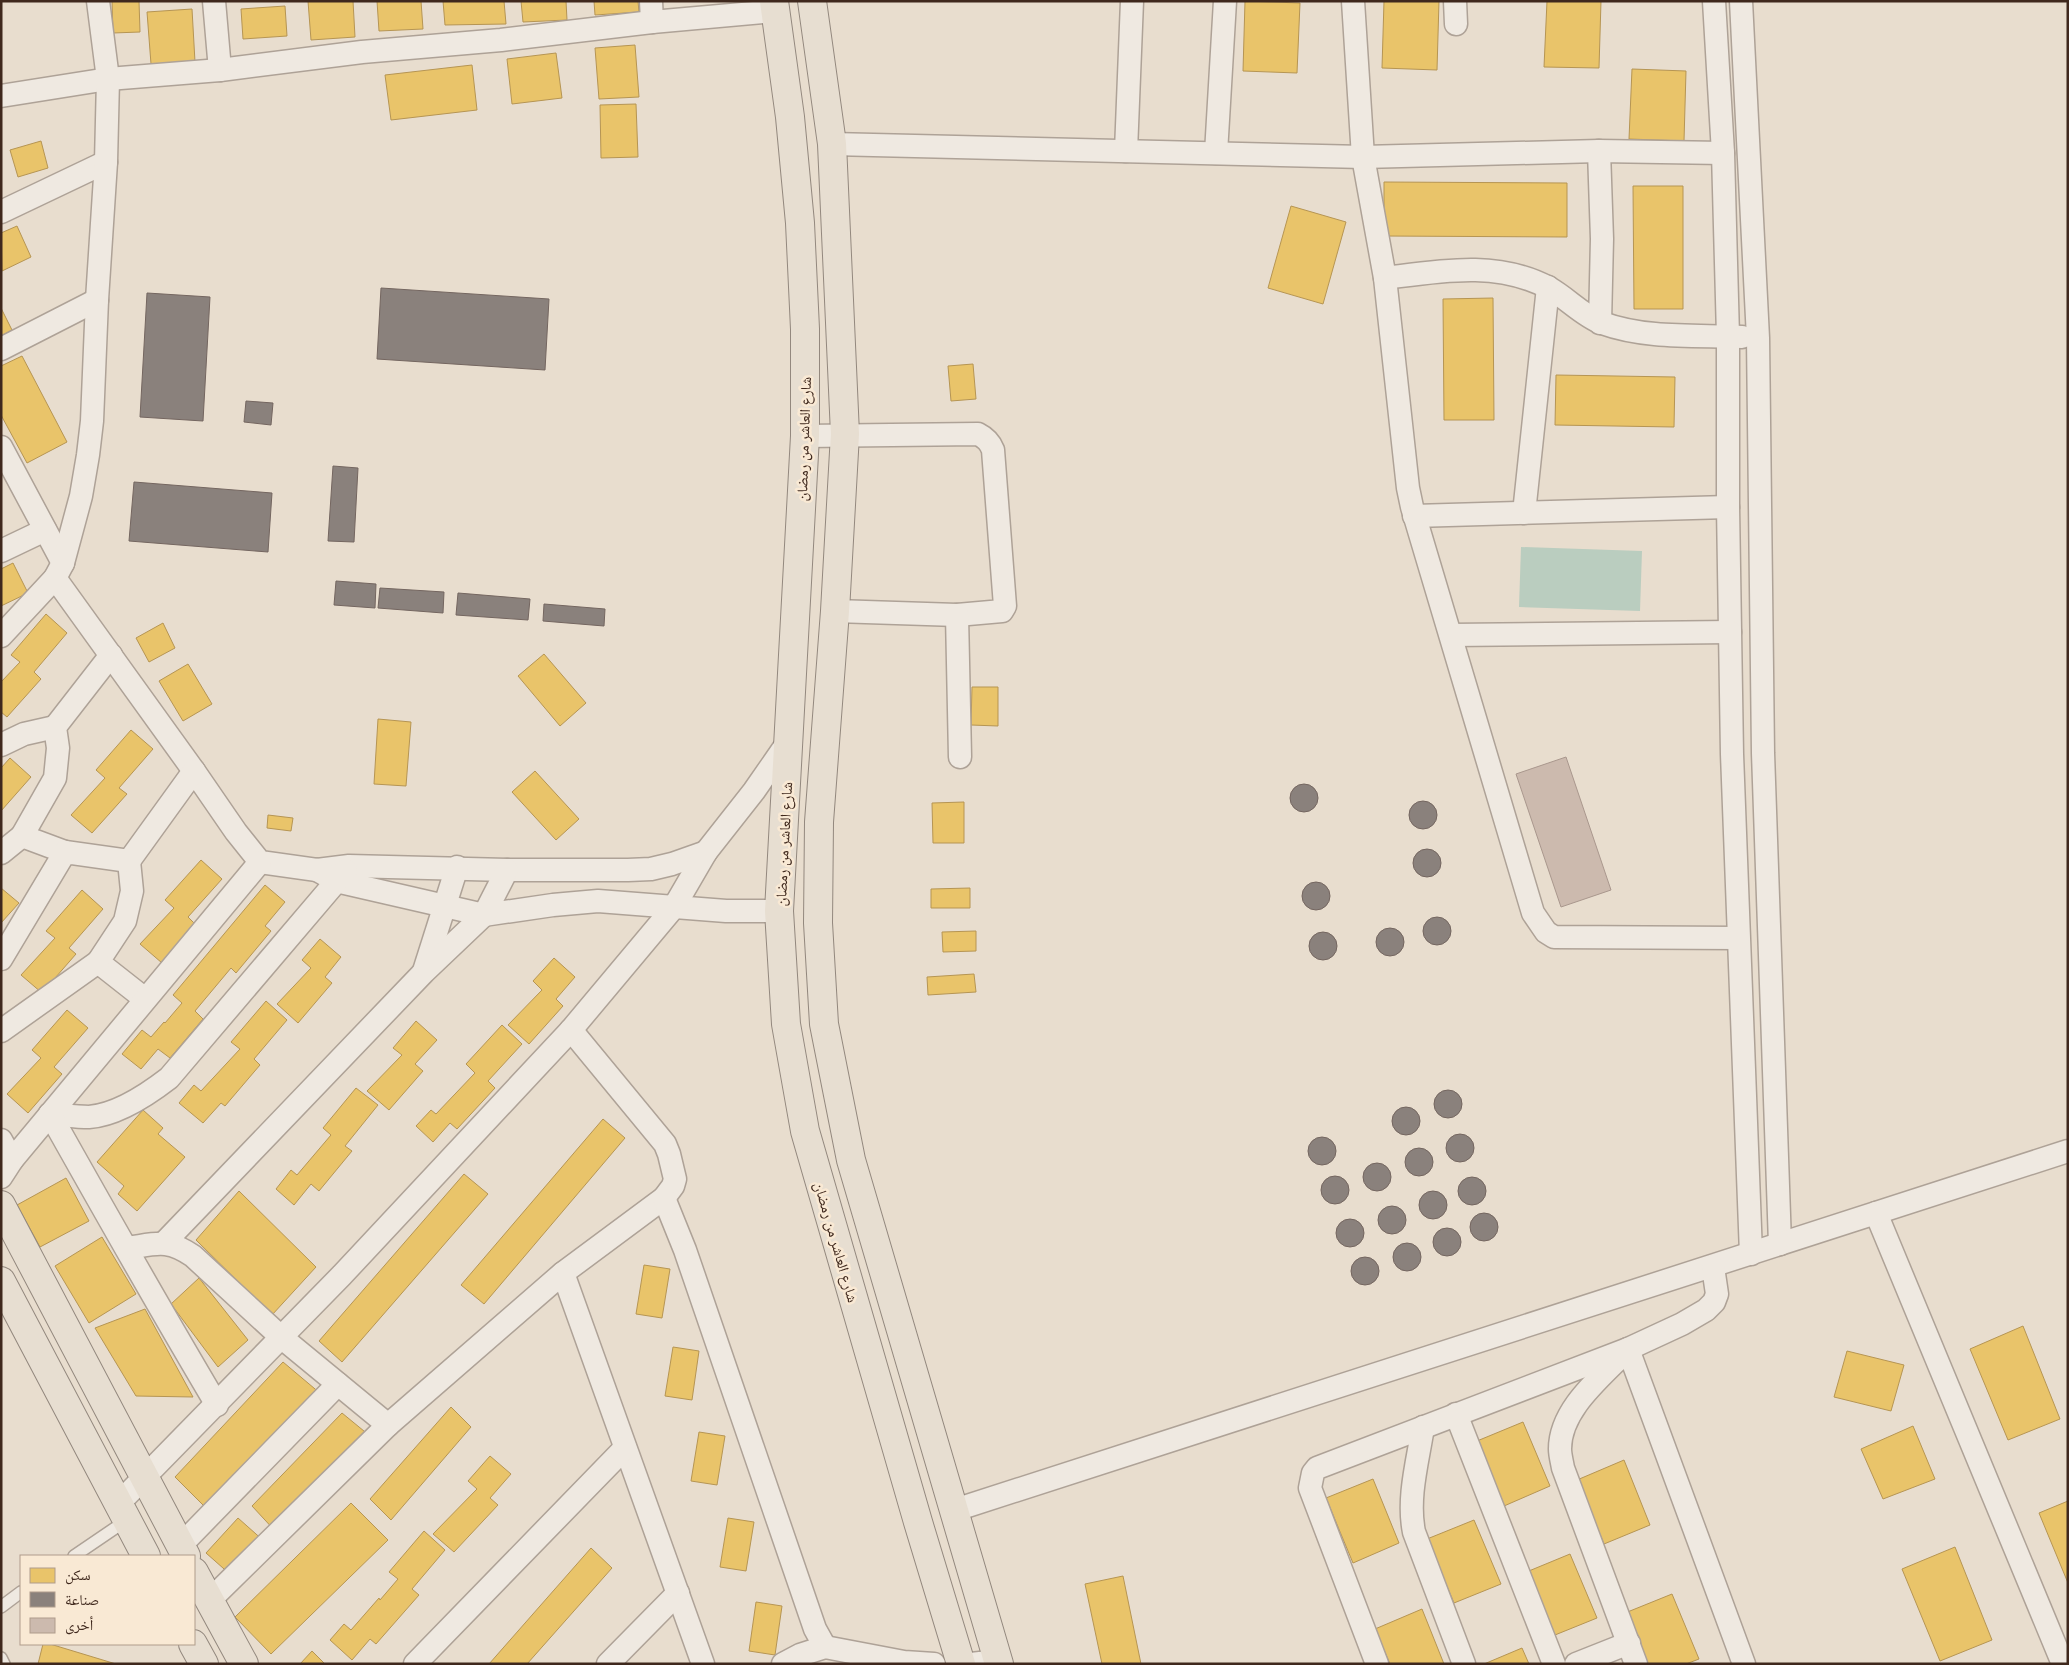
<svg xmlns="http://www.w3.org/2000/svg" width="2069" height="1665" viewBox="0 0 2069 1665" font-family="'PT Serif','Noto Naskh Arabic',serif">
  <rect width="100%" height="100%" fill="#e8ddce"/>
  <path fill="#bacdbf" d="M1521,547L1642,551L1640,611L1519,607Z"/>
  <g fill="#e9c46a" stroke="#b69553">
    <path d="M112,1H139L140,32L113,33Z"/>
    <path d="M308,1H353L355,37L311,40Z"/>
    <path d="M377,1H421L423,29L379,31Z"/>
    <path d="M443,1H504L506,24L445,25Z"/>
    <path d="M521,1H566L567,20L523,22Z"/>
    <path d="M594,1H638L639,12L595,15Z"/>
    <path d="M1245,1L1300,3L1297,73L1243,71Z"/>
    <path d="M1384,1H1439L1437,70L1382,68Z"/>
    <path d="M1547,1H1601L1599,68L1544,67Z"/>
    <path d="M285,6L287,36L243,39L241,9Z"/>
    <path d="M192,9L195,62L151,64L147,12Z"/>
    <path d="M635,45L639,97L599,99L595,48Z"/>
    <path d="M556,53L562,98L512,104L507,59Z"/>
    <path d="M472,65L477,110L391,120L385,75Z"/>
    <path d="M1632,69L1686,71L1684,141L1629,139Z"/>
    <path d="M636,104L638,157L601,158L600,105Z"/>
    <path d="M41,141L48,168L18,177L10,150Z"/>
    <path d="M1384,182L1567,183V237L1384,236Z"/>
    <path d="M1633,186H1683V309H1634Z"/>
    <path d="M1291,206L1346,222L1323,304L1268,288Z"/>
    <path d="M17,226L31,257L2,271L1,233Z"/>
    <path d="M1493,298L1494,420H1444L1443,299Z"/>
    <path d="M1,308L12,330L1,336Z"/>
    <path d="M22,356L67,442L27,463L1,415V366Z"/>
    <path d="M973,364L976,399L951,401L948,366Z"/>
    <path d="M1556,375L1675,377L1674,427L1555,425Z"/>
    <path d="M13,563L28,593L1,606V569Z"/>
    <path d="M46,614L67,633L34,672L41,679L7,717L1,712V682L20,662L11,655Z"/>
    <path d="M163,623L175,648L149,662L136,638Z"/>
    <path d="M544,654L586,703L560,726L518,676Z"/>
    <path d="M188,664L212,704L183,721L159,681Z"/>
    <path d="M972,687H998V726L971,725Z"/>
    <path d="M378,719L411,722L406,786L374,784Z"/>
    <path d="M131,730L153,749L119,788L127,794L92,833L71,815L105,778L96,770Z"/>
    <path d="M10,758L31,777L1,811V768Z"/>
    <path d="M535,771L579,819L556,840L512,792Z"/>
    <path d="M964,802V843H933L932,803Z"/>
    <path d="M268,815L293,818L291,831L267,828Z"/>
    <path d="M201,860L222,879L188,917L195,924L162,963L140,944L174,908L165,900Z"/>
    <path d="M265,885L285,902L265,926L271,931L236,973L231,968L195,1011L203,1019L170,1058L158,1049L141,1069L122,1054L142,1030L151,1037L164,1022L165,1023L182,1003L173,995Z"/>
    <path d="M1,888L19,903L1,923Z"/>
    <path d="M970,888V908H931V889Z"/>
    <path d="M82,890L103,909L69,948L76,954L42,993L21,975L55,938L46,931Z"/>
    <path d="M976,931V951L943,952L942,932Z"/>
    <path d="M320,939L341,957L325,977L332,983L298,1023L277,1004L311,968L302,960Z"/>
    <path d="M554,958L575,977L556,999L563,1006L529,1044L508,1025L542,990L533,981Z"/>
    <path d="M974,974L976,992L928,995L927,977Z"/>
    <path d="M266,1001L287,1020L254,1059L260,1065L225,1106L221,1103L203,1123L179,1103L194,1085L201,1091L240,1049L231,1042Z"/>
    <path d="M67,1010L88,1028L54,1067L62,1074L28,1113L7,1094L41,1058L32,1050Z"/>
    <path d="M416,1021L437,1040L415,1064L423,1071L389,1110L367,1091L402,1055L393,1048Z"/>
    <path d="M502,1025L522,1044L488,1081L495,1088L457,1129L450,1123L433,1142L416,1126L431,1110L436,1114L475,1073L466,1064Z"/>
    <path d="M356,1088L378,1105L345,1146L352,1151L319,1191L311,1184L294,1205L276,1189L291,1170L297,1175L331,1135L323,1128Z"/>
    <path d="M143,1110L163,1128L158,1134L185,1157L137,1211L118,1194L124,1186L97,1162Z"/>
    <path d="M603,1119L625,1138L484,1304L461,1285Z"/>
    <path d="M464,1174L488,1194L342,1362L319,1341Z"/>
    <path d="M66,1178L89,1221L40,1247L17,1205Z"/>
    <path d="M239,1191L316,1267L272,1315L196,1240Z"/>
    <path d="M102,1237L136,1294L89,1323L55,1266Z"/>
    <path d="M644,1265L670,1269L662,1318L636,1314Z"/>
    <path d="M199,1278L248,1340L218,1367L171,1304Z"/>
    <path d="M145,1309L193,1397L136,1396L95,1328Z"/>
    <path d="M2023,1326L2060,1419L2008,1440L1970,1349Z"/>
    <path d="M673,1347L699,1351L692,1400L665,1396Z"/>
    <path d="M1847,1351L1904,1365L1891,1411L1834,1397Z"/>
    <path d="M283,1362L321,1394L209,1511L175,1477Z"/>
    <path d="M451,1407L471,1427L391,1520L370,1499Z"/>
    <path d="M342,1413L370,1436L277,1533L252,1506Z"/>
    <path d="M1523,1422L1550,1486L1504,1506L1477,1441Z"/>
    <path d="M1913,1426L1935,1479L1883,1499L1861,1449Z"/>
    <path d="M699,1432L725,1436L717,1485L691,1481Z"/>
    <path d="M490,1456L511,1474L490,1498L498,1505L454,1552L433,1534L477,1489L468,1481Z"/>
    <path d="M1624,1460L1650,1525L1604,1544L1577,1480Z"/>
    <path d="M1373,1479L1399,1543L1353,1563L1326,1498Z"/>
    <path d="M2068,1501V1583L2039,1513Z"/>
    <path d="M351,1503L388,1540L271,1654L235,1617Z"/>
    <path d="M238,1518L265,1542L232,1576L206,1553Z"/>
    <path d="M728,1518L754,1522L746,1571L720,1567Z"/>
    <path d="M1474,1520L1501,1584L1454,1603L1427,1539Z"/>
    <path d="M424,1531L445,1550L412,1589L419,1595L376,1644L370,1639L352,1660L330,1640L344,1624L351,1630L379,1598L380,1600L398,1579L389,1572Z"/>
    <path d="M1955,1547L1992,1640L1940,1661L1902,1569Z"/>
    <path d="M591,1548L612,1568L527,1664H489Z"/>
    <path d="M1570,1554L1597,1618L1550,1637L1524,1573Z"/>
    <path d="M1123,1576L1141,1664H1102L1085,1584Z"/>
    <path d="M1672,1594L1699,1659L1686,1664H1646L1625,1613Z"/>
    <path d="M756,1602L782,1606L775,1655L749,1651Z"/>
    <path d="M1422,1609L1444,1664H1390L1375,1629Z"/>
    <path d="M43,1644H50L116,1664H38Z"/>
    <path d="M1522,1648L1529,1664H1484Z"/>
    <path d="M312,1651L325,1664H300Z"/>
  </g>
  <g fill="#8a817c" stroke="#746660">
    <path d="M381,288L549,299L545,370L377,359Z"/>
    <path d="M147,293L210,297L203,421L140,417Z"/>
    <path d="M246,401L273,403L271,425L244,422Z"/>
    <path d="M333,466L358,468L354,542L328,541Z"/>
    <path d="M134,482L272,493L268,552L129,541Z"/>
    <path d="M336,581L376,584L375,608L334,605Z"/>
    <path d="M380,588L444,592L443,613L378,608Z"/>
    <path d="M458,593L530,599L528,620L456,615Z"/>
    <path d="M544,604L605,609L604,626L543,621Z"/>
    <circle cx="1304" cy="798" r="14"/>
    <circle cx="1423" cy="815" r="14"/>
    <circle cx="1427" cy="863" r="14"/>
    <circle cx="1316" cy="896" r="14"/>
    <circle cx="1437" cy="931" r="14"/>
    <circle cx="1390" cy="942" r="14"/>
    <circle cx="1323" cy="946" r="14"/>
    <circle cx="1448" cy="1104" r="14"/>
    <circle cx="1406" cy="1121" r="14"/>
    <circle cx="1460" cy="1148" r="14"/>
    <circle cx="1322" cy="1151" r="14"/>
    <circle cx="1419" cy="1162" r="14"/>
    <circle cx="1377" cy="1177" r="14"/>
    <circle cx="1335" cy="1190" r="14"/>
    <circle cx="1472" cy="1191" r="14"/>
    <circle cx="1433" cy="1205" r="14"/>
    <circle cx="1392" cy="1220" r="14"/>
    <circle cx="1484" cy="1227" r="14"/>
    <circle cx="1350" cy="1233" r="14"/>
    <circle cx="1447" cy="1242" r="14"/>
    <circle cx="1407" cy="1257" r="14"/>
    <circle cx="1365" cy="1271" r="14"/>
  </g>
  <path fill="#ccbaae" stroke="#a9978d" d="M1566,757L1611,890L1561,907L1516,774Z"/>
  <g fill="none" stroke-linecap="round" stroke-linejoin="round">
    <g stroke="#aea297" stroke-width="14">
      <g id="service">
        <path d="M74,1556L127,1520"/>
        <path d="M1,1607L21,1592"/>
        <path d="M1,1658L4,1664"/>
      </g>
    </g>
    <g stroke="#aea297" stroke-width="25">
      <g id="minor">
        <path d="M214,1L220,70"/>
        <path d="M651,1L652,22"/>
        <path d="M1353,1L1363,157L1385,278C1440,271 1497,260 1549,288C1567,298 1583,316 1602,323C1646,339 1696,335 1742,337"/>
        <path d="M1455,1L1456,24"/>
        <path d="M1714,1L1723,153L1728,336V507L1732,754L1751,1254"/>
        <path d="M1741,1L1758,338L1763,753L1780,1244"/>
        <path d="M1,96L108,79L220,70L362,52L501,40L652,22L775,11"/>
        <path d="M832,144L1363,157L1599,151L1723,153"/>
        <path d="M1126,151L1132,1"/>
        <path d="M1599,151L1602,239L1600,323"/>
        <path d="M1216,153L1225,1"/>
        <path d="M1,212L106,162"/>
        <path d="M1385,278L1408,488L1412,507L1533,913L1546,932L1554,937L1738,938"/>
        <path d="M1,349L97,300"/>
        <path d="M805,436L978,434C986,438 990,442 993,450L1005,606L1002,611L957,615L835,611"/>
        <path d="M1,447L63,563"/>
        <path d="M1524,513L1548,287"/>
        <path d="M1414,516L1728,507"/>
        <path d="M1,551L45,530"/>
        <path d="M55,578L194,771L236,832L260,862L317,870L349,866L507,870H628L651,869L672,864L706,852"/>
        <path d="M957,615L960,757"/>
        <path d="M1451,635L1730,632"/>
        <path d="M1,636L55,578L63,563L81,496L88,455L92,421L97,300L106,162L108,79L98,1"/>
        <path d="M1,745L24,734L55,727"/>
        <path d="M65,852L22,836L55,778L58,748L55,727L111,655"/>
        <path d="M1,853L22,836"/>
        <path d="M129,861L132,891L125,921L98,962L145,999"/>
        <path d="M317,870L336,881L484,915L553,905L598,901L726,911H779"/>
        <path d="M1,959L65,852L129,861L194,771"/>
        <path d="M424,971L457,867"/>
        <path d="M571,1030L665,1144L669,1154L675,1179L673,1186L664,1198L563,1273L703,1664"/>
        <path d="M1,1031L98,962"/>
        <path d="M50,1114C63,1115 77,1117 89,1117C117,1115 147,1095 169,1078L346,870"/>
        <path d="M50,1114C105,1212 160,1309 217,1405"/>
        <path d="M1,1140L12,1160"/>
        <path d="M1,1177L12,1160L260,862"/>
        <path d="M664,1198L685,1250L815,1629L825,1647"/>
        <path d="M1876,1213L2063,1664"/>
        <path d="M164,1243L424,972L484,915L507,870"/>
        <path d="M127,1248C156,1244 167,1238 193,1256L281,1337L388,1425"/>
        <path d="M1456,1414L1554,1664"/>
        <path d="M1423,1427C1418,1460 1407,1498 1414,1532L1464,1664"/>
        <path d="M119,1503L342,1275L571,1030L674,907L706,852L754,791L788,742"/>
        <path d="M955,1510L2068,1151"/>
        <path d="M180,1546L338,1384"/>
        <path d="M209,1601L388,1425L563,1273"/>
        <path d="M415,1664L625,1448"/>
        <path d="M608,1664L678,1593"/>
        <path d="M783,1664L800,1655L825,1647L904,1662L934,1664"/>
        <path d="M971,1664L998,1661"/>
        <path d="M1377,1664L1310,1488L1313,1473L1317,1468L1628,1349L1682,1324L1706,1310L1714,1302L1717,1294L1713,1267"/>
        <path d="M1576,1664L1629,1643"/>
        <path d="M1636,1664L1563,1468C1562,1462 1560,1455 1560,1449C1560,1408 1603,1376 1628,1349L1744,1664"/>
      </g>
    </g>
    <g stroke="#93887e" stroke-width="30">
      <g id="primary">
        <path d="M774,1L790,117L800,223L805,329V436L779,911L786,1024L805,1131L918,1522L961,1664"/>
        <path d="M812,1L832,144L845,434L835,611L819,822L818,923L824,1024L851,1160L999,1664"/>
        <path d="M1,1205L186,1556"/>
        <path d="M1,1281L146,1556"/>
        <path d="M194,1572L244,1664"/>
        <path d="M193,1644L204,1664"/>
      </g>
    </g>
    <use href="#service" stroke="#efe9e1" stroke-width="11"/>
    <use href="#minor" stroke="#efe9e1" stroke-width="22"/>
    <use href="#primary" stroke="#e7ded1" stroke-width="28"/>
  </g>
  <g text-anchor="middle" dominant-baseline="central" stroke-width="5" stroke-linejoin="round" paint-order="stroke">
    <g font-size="15" fill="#3f281d" stroke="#f9e9d4">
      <text transform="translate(803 439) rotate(-88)">شارع العاشر من رمضان</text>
      <text transform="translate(783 844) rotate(-87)">شارع العاشر من رمضان</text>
      <text transform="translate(837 1242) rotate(74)">شارع العاشر من رمضان</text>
    </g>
  </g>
  <rect width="2069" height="1665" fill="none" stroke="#3f281d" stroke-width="5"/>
  <rect x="20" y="1555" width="175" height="90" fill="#f9e9d4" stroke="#af9c8b"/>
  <rect x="30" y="1568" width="25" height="15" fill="#e9c46a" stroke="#af9c8b"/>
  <text x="65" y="1580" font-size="15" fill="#3f281d">سكن</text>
  <rect x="30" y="1592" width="25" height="15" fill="#8a817c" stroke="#af9c8b"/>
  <text x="65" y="1605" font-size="15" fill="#3f281d">صناعة</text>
  <rect x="30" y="1618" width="25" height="15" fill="#ccbaae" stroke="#af9c8b"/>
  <text x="65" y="1630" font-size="15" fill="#3f281d">أخرى</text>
</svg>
